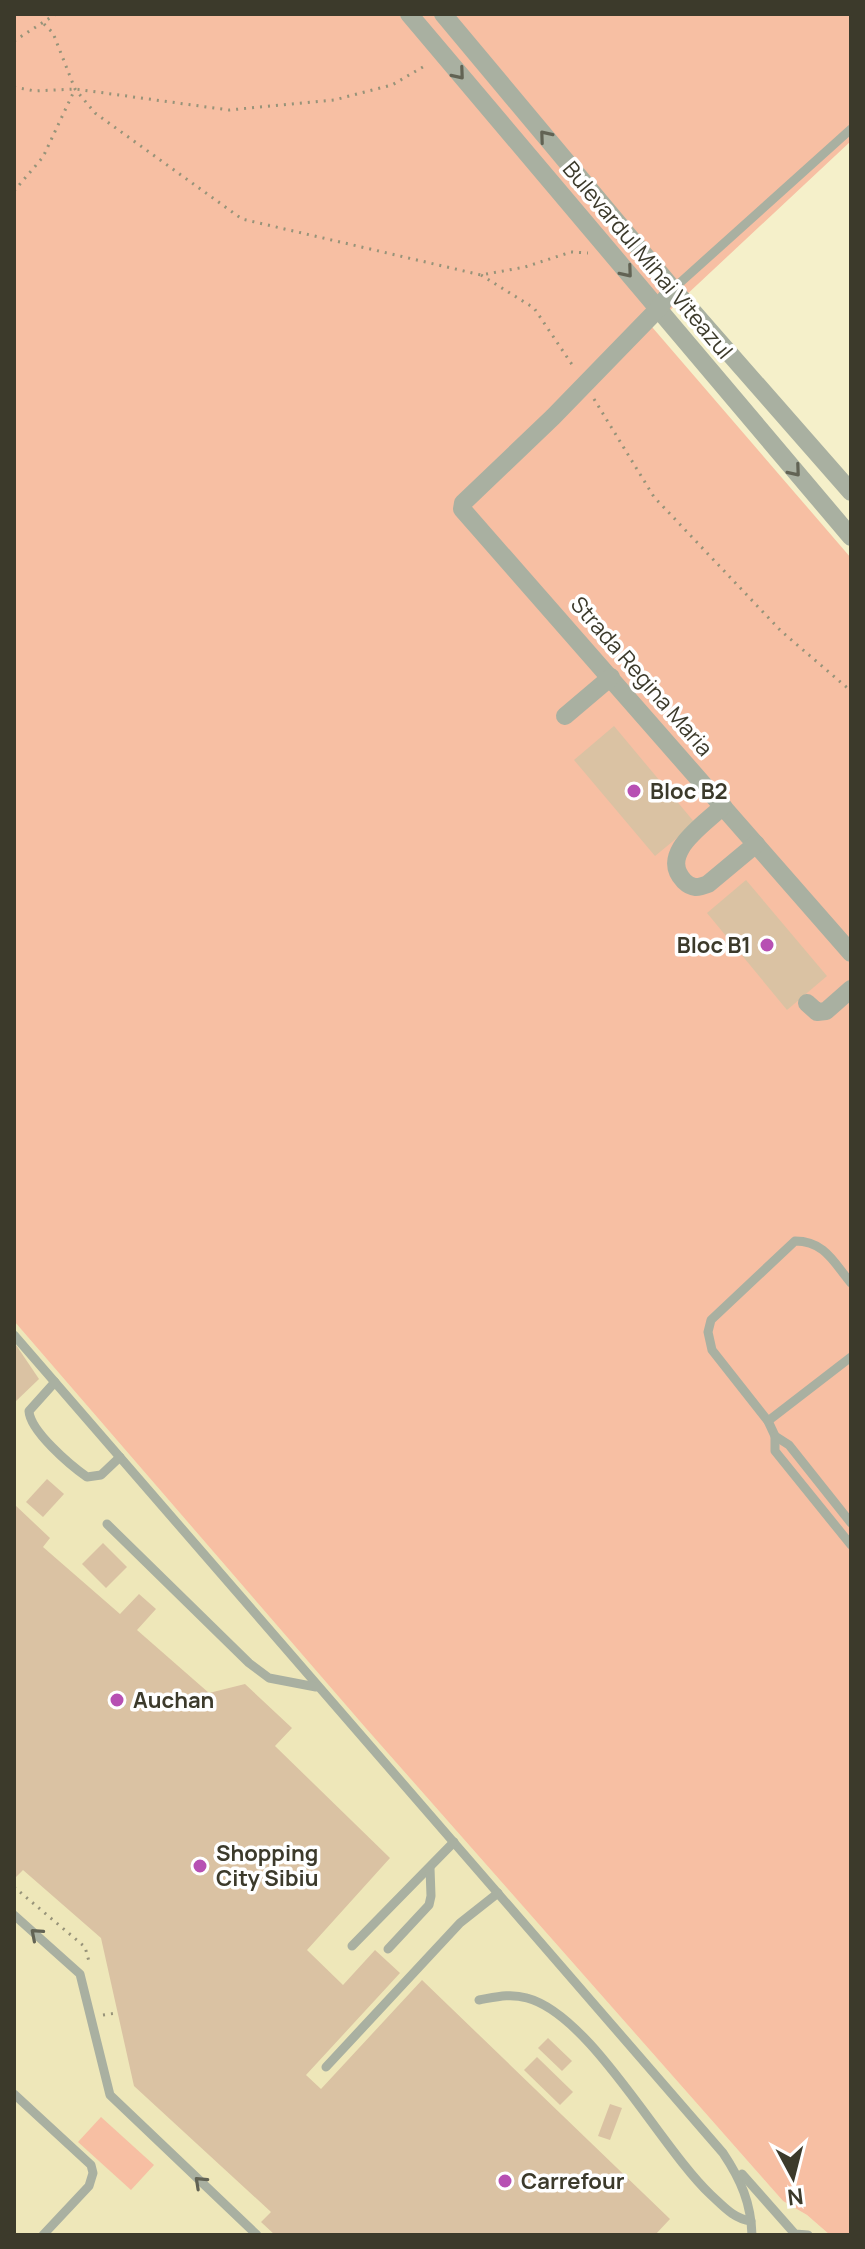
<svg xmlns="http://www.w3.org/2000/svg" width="865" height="2249" viewBox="0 0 865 2249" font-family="Manrope,sans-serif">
  <rect width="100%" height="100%" fill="#f5f0ca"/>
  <path fill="#eee7b9" d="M14,1321L364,1726L783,2201L807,2215L830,2235H14Z"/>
  <g fill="#f7bfa3">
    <path d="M14,14H851V141L652,327L851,558V2235H830L807,2215L783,2201L364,1726L14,1321Z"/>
    <path d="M101,2117L154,2165L131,2190L78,2142Z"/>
  </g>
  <g fill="#dac2a3">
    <path d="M614,726L695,823L655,856L574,760Z"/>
    <path d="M746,880L827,976L787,1010L707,913Z"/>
    <path d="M14,1342L39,1379L14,1403Z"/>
    <path d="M47,1479L64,1494L43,1517L26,1502Z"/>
    <path d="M14,1504L50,1538L43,1547L120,1614L139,1594L156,1609L137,1630L209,1693L245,1684L292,1728L275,1746L390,1858L307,1950L343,1985L375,1950L400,1973L306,2075L321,2089L422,1980L670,2219L655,2235H275L261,2222L271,2212L134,2086L101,1938L23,1870L14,1879Z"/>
    <path d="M103,1543L127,1567L106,1588L82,1564Z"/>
    <path d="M548,2038L572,2061L562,2071L538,2048Z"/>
    <path d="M537,2057L573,2092L560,2105L524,2070Z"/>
    <path d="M610,2104L622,2108L610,2140L598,2136Z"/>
  </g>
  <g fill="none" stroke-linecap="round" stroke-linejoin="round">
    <g stroke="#979379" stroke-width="3" stroke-dasharray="2 6" stroke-linecap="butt">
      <path d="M44,24L53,33L75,89L95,113L242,219L481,275L525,267L571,252L588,253"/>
      <path d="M14,41L56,14"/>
      <path d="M14,87L35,91L75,89L229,110L334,100L392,85L428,64"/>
      <path d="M14,191L43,157L75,89"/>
      <path d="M481,275L534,308L575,369"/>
      <path d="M594,399L654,497L781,631L851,691"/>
      <path d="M14,1887L85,1947L90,1965"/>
      <path d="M103,2015L117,2013"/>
    </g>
    <g stroke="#a9b0a1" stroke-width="9">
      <path d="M673,289L851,129"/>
      <path d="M851,1283C834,1263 825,1241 795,1241L711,1320L708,1332L712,1350L768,1421L775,1436L789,1445L851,1523"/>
      <path d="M14,1335L723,2153C741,2180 751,2203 752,2235"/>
      <path d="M55,1382L29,1411C30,1431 70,1465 87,1477L101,1475L120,1457"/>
      <path d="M768,1421L851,1357"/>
      <path d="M775,1436V1451L851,1545"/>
      <path d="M107,1524L249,1663L269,1678L316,1687"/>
      <path d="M14,1915L80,1974L110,2095L257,2235"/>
      <path d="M352,1946L454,1842"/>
      <path d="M388,1949L429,1905L431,1896L430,1868"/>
      <path d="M479,2000C496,1997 510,1993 527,1998C591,2015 660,2147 711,2195C723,2206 734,2219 751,2221"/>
      <path d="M326,2067L460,1923L498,1893"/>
      <path d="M14,2094L91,2165L93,2173L89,2186L43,2235"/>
      <path d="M742,2174L795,2234L808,2235"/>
    </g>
    <g stroke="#a9b0a1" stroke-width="18">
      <path d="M409,14L851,537"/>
      <path d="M443,14L673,289L851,492"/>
      <path d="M673,289L658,309L553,417L463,503L462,509L851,953"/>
      <path d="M565,716L611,677"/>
      <path d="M723,806C704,825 658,853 684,881C692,889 698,888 708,884L756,844"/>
      <path d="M807,1003L817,1012L826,1011L851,989"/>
    </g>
  </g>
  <defs><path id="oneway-chevron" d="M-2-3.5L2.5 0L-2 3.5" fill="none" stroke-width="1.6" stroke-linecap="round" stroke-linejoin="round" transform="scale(2)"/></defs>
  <g stroke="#626354">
    <use href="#oneway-chevron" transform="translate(459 74) rotate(50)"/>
    <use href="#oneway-chevron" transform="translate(545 136) rotate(-130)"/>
    <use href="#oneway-chevron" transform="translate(627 272) rotate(50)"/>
    <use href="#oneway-chevron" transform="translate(795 471) rotate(50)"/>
    <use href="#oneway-chevron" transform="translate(36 1934) rotate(-139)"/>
    <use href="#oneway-chevron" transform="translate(200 2182) rotate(-137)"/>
  </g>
  <g fill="#b750b3" stroke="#fff" stroke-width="3">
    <circle cx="634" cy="791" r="8"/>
    <circle cx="767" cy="945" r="8"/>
    <circle cx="117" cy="1700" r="8"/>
    <circle cx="200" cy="1866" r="8"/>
    <circle cx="505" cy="2181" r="8"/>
  </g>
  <g text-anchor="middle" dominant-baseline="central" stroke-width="7" stroke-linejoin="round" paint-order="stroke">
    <g font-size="22" fill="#3c3a2b" stroke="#fff">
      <text transform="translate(648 260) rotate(50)">Bulevardul Mihai Viteazul</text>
      <text transform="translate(642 676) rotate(49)">Strada Regina Maria</text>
    </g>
    <g font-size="22" font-weight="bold" fill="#3c3a2b" stroke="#fff" text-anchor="start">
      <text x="650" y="791">Bloc B2</text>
      <text x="751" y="945" text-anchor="end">Bloc B1</text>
      <text x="133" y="1700">Auchan</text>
      <text x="216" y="1853">Shopping<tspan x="216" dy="25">City Sibiu</tspan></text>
      <text x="521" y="2181">Carrefour</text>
    </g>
  </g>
  <rect width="865" height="2249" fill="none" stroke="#3c3a2b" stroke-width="32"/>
  <g transform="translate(793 2177) rotate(173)" stroke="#ffffff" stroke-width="6" paint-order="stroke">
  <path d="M0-6L14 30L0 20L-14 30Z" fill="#3c3a2b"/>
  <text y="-12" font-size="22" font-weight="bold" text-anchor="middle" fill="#3c3a2b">N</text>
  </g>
</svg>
